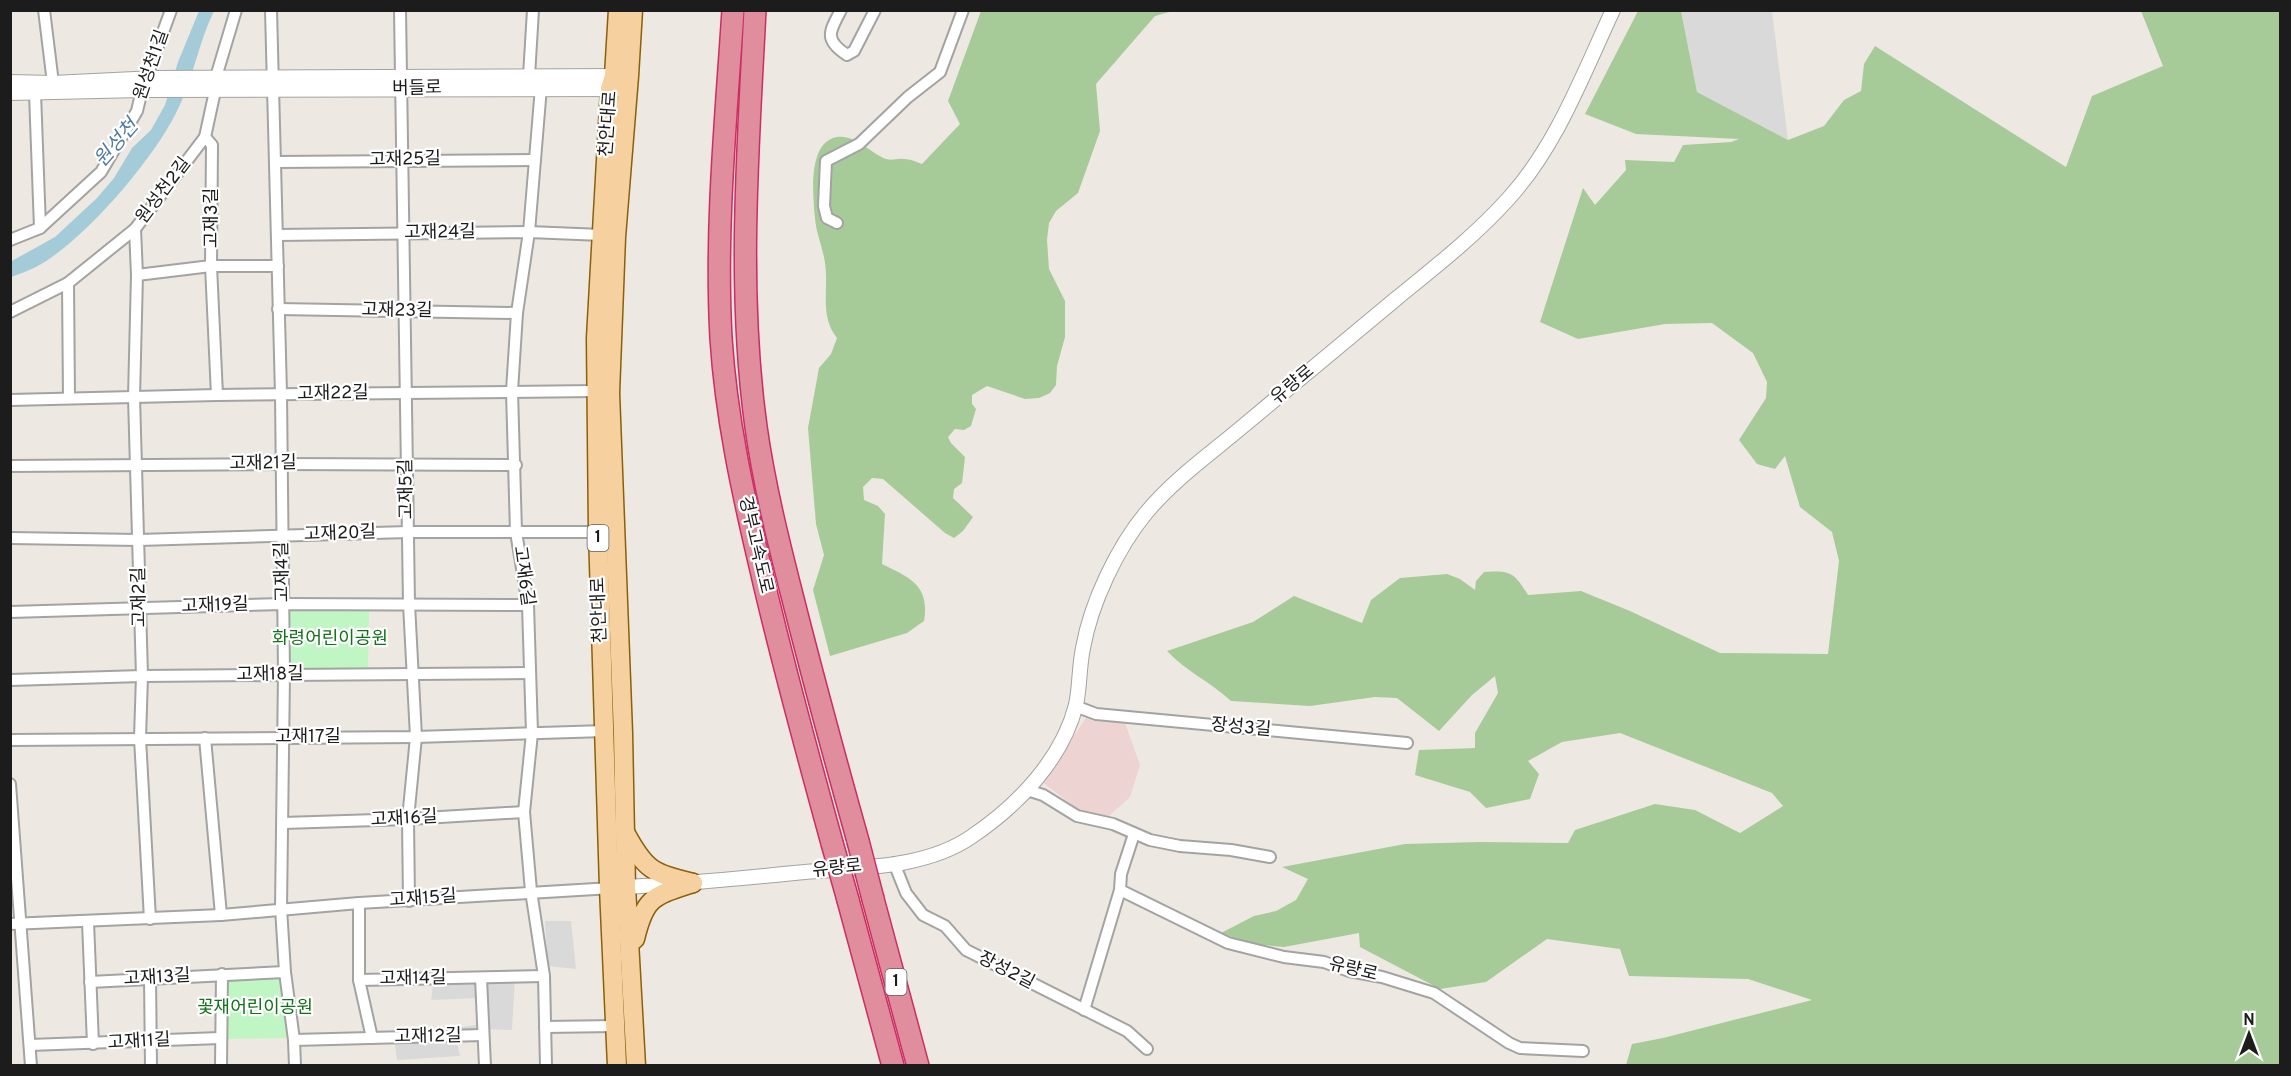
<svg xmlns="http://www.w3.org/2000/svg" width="2291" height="1076" viewBox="0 0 2291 1076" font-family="Overpass,'Noto Sans KR',sans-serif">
  <rect width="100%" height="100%" fill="#ede9e2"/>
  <g fill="#dad9d9">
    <path d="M1681,11H1772L1788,140L1697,92Z"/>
    <path d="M545,921H571L576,969L548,966Z"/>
    <path d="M515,977L512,1030L483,1029L456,1037L460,1056L397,1060L394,1037L482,1024L481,998L431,1000L434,978Z"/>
  </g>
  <path fill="#edd3d2" d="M1086,718L1093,721L1125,723L1140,765L1130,797L1109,816L1079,810L1042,782Z"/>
  <g fill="#a7ca99">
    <path d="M981,11H1173L1155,16L1096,84L1100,131L1078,193L1056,211L1049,223L1047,240L1049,269L1065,301V337L1057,366L1056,385L1050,393L1039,398L1025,399L987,386L972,395V404L976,409L971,426L964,430L955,429L948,437L951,443L965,457L962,483L954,489L953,498L973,517L963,531L954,538L945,533L883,479L872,478L863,487L864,500L878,506L885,514L882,564C910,578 930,585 924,621L907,633L830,656L813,590L824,555L816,524L808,428L819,368L831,354L837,338C819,315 829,290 825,263C823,248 816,233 815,218C813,196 807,142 837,137C854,134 871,153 886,159C892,161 898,158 904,159C910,159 917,162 922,164L960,124L948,101Z"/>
    <path d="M1638,11H1681L1697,92L1788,140L1824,126L1844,100L1861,91L1864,64L1875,46L2066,167L2092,96L2163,66L2141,11H2280V1065H1626L1632,1044L1663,1038L1812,1000L1748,979L1629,976L1620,949L1547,939L1486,982L1440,989L1360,947L1359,933L1284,947L1253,944L1221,933L1254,916L1276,911L1296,900L1308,879L1282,867L1405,844L1480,842L1568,843L1575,830L1655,804L1695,810L1740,833L1783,806L1772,793L1620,733L1562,742L1528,761L1539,774L1530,799L1486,808L1470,792L1415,775L1419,750L1475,748V733L1498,693L1495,676L1472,695L1439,731L1397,698L1375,697L1310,706L1231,701C1211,682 1185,671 1167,651L1253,622L1294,596L1362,623L1371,600L1400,578L1447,574L1460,579L1475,590L1476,581L1484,572C1510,570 1514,572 1528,595L1581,591L1630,611L1720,653L1828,654L1839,561L1832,532L1800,507L1785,456L1775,469L1757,464L1739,440L1766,398L1767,382L1753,353L1712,323L1665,324L1578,339L1540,322L1583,188L1595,205L1626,170L1625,160L1674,162L1683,145L1731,142L1739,139L1636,134L1585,114Z"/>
  </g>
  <g fill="#c0f5c4">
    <path d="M294,607H369L368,668L295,670L291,668L290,612Z"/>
    <path d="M279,977L285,983L286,1038L224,1039V983L227,978Z"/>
  </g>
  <path fill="#a4ccd8" d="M199,11H214C198,43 193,81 176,113C152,161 83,242 36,267C28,271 19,274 11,277L10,262L55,237L97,198L114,178L132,148L151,130L165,105L178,62Z"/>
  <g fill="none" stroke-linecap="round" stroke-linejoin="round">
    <g stroke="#a3a3a3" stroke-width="14">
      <g id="minor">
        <path d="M44,10L53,83"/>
        <path d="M271,10L281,394L284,674L281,908L285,972L294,1040L295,1066"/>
        <path d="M400,10L409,604L416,737L408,819L409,901"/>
        <path d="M841,10C829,32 824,40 847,55L854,51L875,10"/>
        <path d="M529,76L533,10"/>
        <path d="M541,87L529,232L517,313L512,391L516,532L528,605L532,733L524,812L531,891L544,976L546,1066"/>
        <path d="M35,93L40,228"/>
        <path d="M205,137L212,145L211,266L217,395"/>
        <path d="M276,162L535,160"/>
        <path d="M837,223L827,218L824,206L826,161L859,144L908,97L940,72L963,10"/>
        <path d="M135,229L137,275L134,397L142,676L140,738L150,919"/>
        <path d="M277,235L529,232L602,235"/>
        <path d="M10,240L40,228L101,172L137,111L142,90L171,10"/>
        <path d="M137,275L211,266H278"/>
        <path d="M68,283L69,398"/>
        <path d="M278,309L517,313"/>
        <path d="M10,312L68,283L135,229L205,137L215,91L216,77L236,10"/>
        <path d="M10,400L217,395L596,391"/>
        <path d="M10,466L282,464L516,465"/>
        <path d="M10,538L139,540L408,532H598"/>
        <path d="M10,612L283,604L528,605"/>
        <path d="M10,680L142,676L529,673"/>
        <path d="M1075,706L1096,714L1407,743"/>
        <path d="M205,738L221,915"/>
        <path d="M10,740L416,737L605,731"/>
        <path d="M10,784L31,1066"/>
        <path d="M1027,790L1043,795L1077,816L1113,824L1150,840L1180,846L1231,850L1270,857"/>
        <path d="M283,823L408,819L524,812"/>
        <path d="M1134,834L1121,874L1120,890L1228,943L1284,957L1324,962L1349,971L1382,977L1434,993L1509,1043L1520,1048L1583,1051"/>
        <path d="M894,863L906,893L923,915L945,926L966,950L1127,1031L1147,1049"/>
        <path d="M359,903V980L372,1038"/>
        <path d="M88,922L93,1044"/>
        <path d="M10,924L221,915L359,903L612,888"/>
        <path d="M150,978L151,1066"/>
        <path d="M481,978L485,1066"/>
        <path d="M359,980L544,976"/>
        <path d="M90,982L285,972"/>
        <path d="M1084,1010L1120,890"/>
        <path d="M545,1027L615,1026"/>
        <path d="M294,1040L483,1035"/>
        <path d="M30,1045L220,1038"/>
        <path d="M221,1066L222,974"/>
      </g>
    </g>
    <g stroke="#a3a3a3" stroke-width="16">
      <g id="tertiary">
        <path d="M10,82L53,83L155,78L623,76"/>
        <path d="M10,93L142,90L620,89"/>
        <path d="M626,887C686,884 745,878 805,872C859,867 924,869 971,837C1017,806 1062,760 1076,705C1080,686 1079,667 1083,648C1091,603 1117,548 1146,513C1173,480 1210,454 1242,427C1294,384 1345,341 1397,298C1435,267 1476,235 1509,198C1557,145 1583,74 1613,10"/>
      </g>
    </g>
    <g stroke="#8b6009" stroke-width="21">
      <g id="primary">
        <path d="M633,10L629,76L616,237L610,393L623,733L626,887L636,1066"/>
        <path d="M626,834C646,871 653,873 693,883"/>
        <path d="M635,939C645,897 653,896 693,883"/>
        <path d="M617,1066L609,888L598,532L596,338L610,89L614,76L618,10"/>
      </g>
    </g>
    <g stroke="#cc2e64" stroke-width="24">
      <g id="motorway">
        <path d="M733,10C726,119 715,229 721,338C726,417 743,494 761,570C782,662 807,752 832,843"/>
        <path d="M755,10C748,149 737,289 756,427C764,484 778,540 792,595C813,678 835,759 858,841"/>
        <path d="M873,899L918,1066"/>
        <path d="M848,900L893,1066"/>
      </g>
    </g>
    <use href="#minor" stroke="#fff" stroke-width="10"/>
    <use href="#tertiary" stroke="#fff" stroke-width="14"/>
    <use href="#primary" stroke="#f6d09e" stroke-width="18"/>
    <use href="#motorway" stroke="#e08d9d" stroke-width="21"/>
    <g stroke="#cc2e64" stroke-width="24" stroke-linecap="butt">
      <g id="motorway-bridge">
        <path d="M858,841L873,899"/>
        <path d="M832,843L848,900"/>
      </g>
    </g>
    <use href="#motorway-bridge" stroke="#e08d9d" stroke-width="21"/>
  </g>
  <g text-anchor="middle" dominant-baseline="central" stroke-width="4.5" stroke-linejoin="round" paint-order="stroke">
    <g fill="#fff" stroke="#606060" stroke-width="1.5">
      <rect x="587.5" y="525" width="21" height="26" rx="4.5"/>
      <rect x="885.5" y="969" width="21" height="26" rx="4.5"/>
    </g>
    <g font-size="16" font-weight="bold" fill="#1c1c1c">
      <text x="598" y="538">1</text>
      <text x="896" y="982">1</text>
    </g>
    <g font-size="18" fill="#1c1c1c" stroke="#fff">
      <text transform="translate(152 65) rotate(-71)">원성천1길</text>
      <text transform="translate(417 89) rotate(-1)">버들로</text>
      <text transform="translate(609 124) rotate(-86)">천안대로</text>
      <text transform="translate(405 160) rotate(-1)">고재25길</text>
      <text transform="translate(164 191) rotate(-53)">원성천2길</text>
      <text transform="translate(212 218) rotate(-90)">고재3길</text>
      <text transform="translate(440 233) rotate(-1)">고재24길</text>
      <text transform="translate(397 311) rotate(1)">고재23길</text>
      <text transform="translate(1293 385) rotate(-40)">유량로</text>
      <text transform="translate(333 394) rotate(-1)">고재22길</text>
      <text transform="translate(263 464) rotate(-1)">고재21길</text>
      <text transform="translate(407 489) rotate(-91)">고재5길</text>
      <text transform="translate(340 534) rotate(-2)">고재20길</text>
      <text transform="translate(755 545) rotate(77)">경부고속도로</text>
      <text transform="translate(283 572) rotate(-91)">고재4길</text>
      <text transform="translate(523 576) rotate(82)">고재6길</text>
      <text transform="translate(140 597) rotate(-91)">고재2길</text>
      <text transform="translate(215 606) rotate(-2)">고재19길</text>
      <text transform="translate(600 610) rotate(-92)">천안대로</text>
      <text transform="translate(270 675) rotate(-1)">고재18길</text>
      <text transform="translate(1241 728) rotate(5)">장성3길</text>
      <text x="308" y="737">고재17길</text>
      <text transform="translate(404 819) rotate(-3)">고재16길</text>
      <text transform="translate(837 869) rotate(-6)">유량로</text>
      <text transform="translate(423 899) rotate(-4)">고재15길</text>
      <text transform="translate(1353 970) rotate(14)">유량로</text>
      <text transform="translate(1006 971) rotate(27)">장성2길</text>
      <text transform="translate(157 978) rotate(-3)">고재13길</text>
      <text transform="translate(413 979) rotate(-1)">고재14길</text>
      <text transform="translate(428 1037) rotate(-1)">고재12길</text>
      <text transform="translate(139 1042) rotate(-3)">고재11길</text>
    </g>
    <g font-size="18" fill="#12721a" stroke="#fff">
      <text x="330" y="639">화령어린이공원</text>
      <text x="255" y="1008">꽃재어린이공원</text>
    </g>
    <g font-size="20" font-style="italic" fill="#4f7aa5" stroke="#fff">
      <text transform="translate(117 144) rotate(-49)">원성천</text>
    </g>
  </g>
  <rect width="2291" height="1076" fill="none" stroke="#1c1c1c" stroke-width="24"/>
  <g transform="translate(2249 1034)" stroke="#ffffff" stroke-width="4.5" paint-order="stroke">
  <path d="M0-4.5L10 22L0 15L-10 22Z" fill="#1c1c1c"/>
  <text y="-9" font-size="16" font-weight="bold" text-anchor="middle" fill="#1c1c1c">N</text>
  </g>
</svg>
